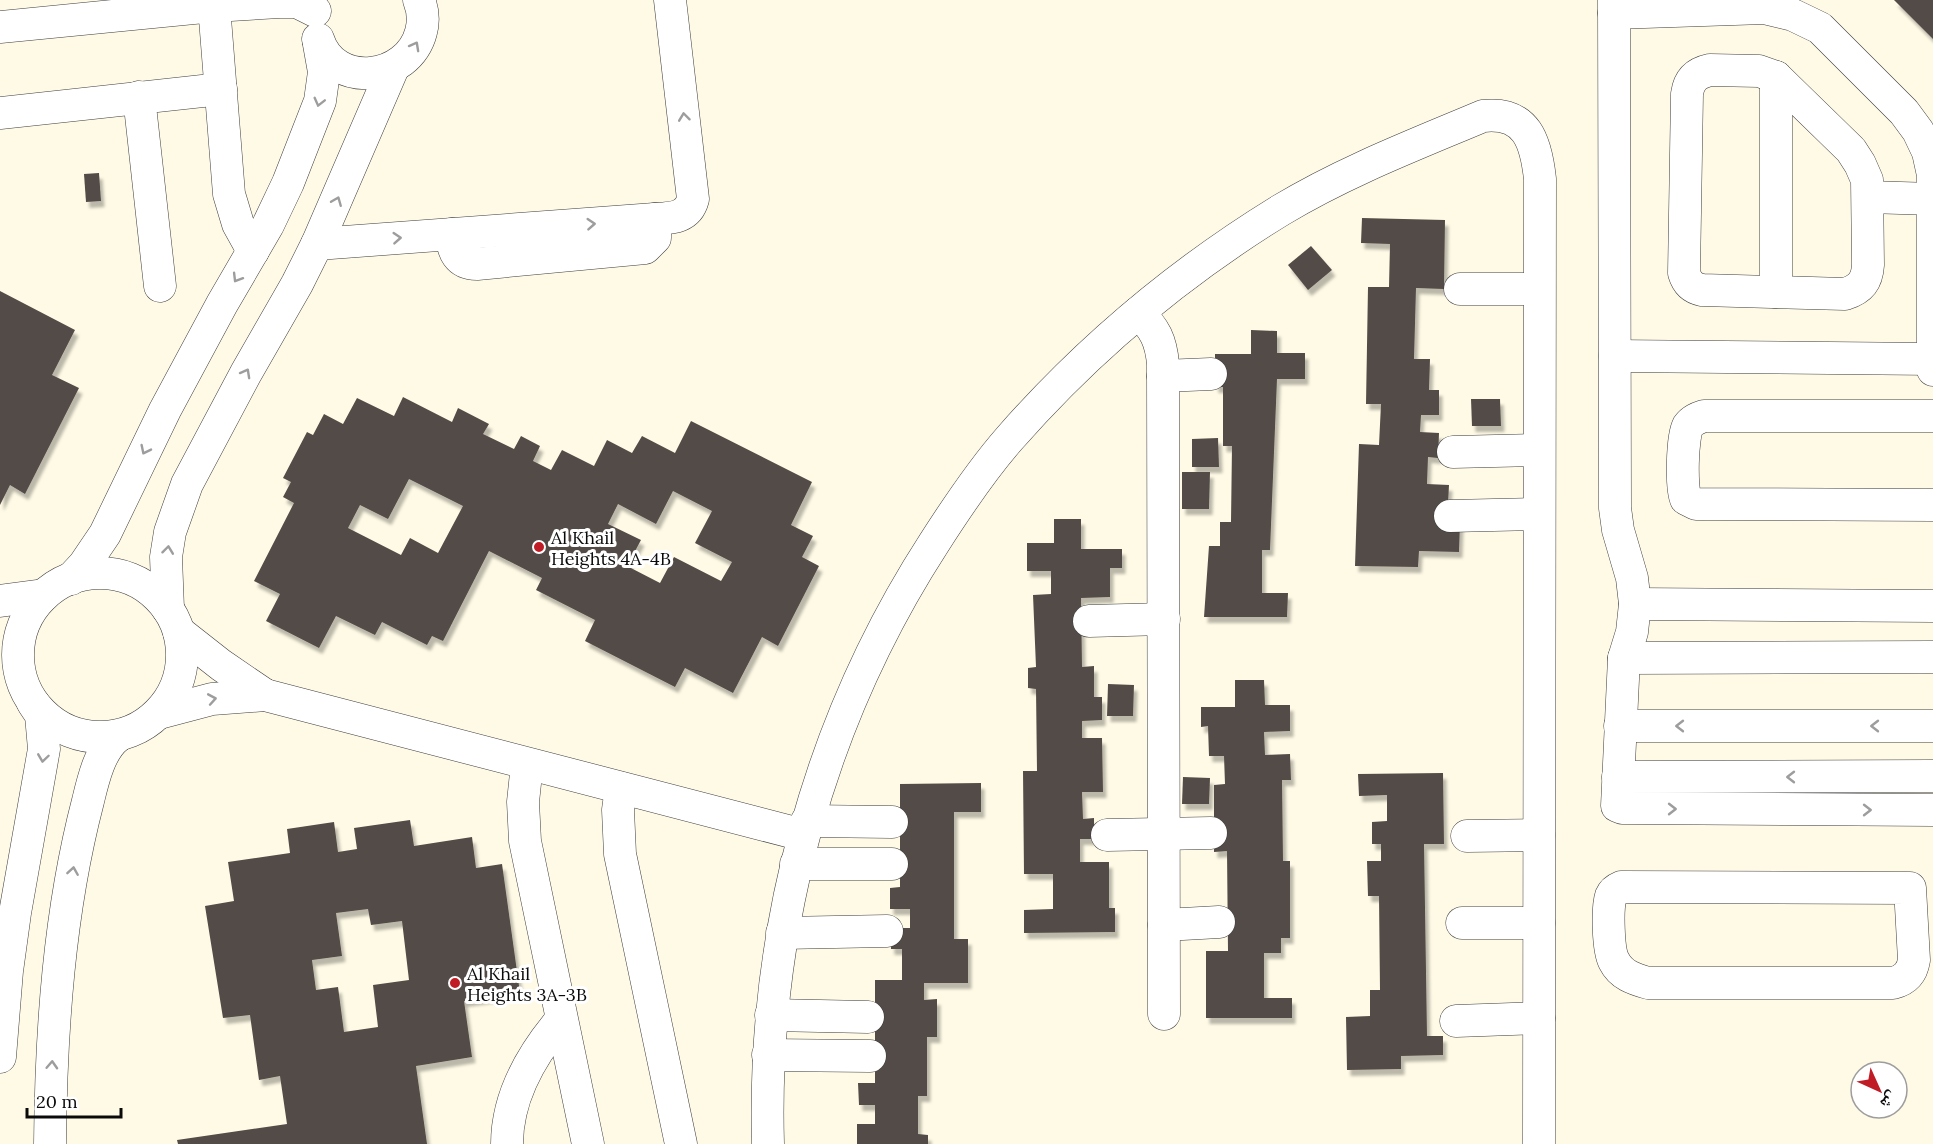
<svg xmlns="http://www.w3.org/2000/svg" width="1933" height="1144" viewBox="0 0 1933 1144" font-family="Lora,'Noto Naskh Arabic',serif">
  <defs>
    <filter id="shadow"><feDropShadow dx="3.5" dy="6" stdDeviation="1.5" flood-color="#0004"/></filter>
  </defs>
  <rect width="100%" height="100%" fill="#fffae6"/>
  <g fill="#534b46" fill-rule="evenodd" filter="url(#shadow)">
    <path d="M1894,0H1933V39Z"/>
    <path d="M99,173L101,201L86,202L84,174Z"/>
    <path d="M1362,218L1445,220L1444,289L1416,288L1414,359H1430L1429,390H1439V415H1421L1420,432L1439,433L1438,458L1428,457L1427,484L1449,485L1447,522L1460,523L1459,552L1419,551L1418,567L1355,566L1359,444L1379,445L1381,404H1366L1368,287H1389L1390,244L1361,243Z"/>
    <path d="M1311,246L1332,270L1308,290L1288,265Z"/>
    <path d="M0,291L75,330L52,375L79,388L25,494L10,485L0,505Z"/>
    <path d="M1251,330L1277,331V353H1305V379H1277L1270,550H1262V593H1288L1287,617H1204L1209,546H1220V522H1231L1232,446H1223V387H1215V354H1251Z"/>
    <path d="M403,397L452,422L458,408L489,424L483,434L514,449L521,436L540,446L533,461L551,470L562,450L594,466L607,440L632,453L642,436L675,453L691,421L812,482L791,525L813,536L802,557L819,566L778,646L762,637L733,693L685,668L675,687L585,641L595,620L536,590L542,578L489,551L443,641L432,636L427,645L382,622L375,635L336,616L319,648L266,621L280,594L254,581L294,503L283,497L291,482L283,478L307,432L313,435L324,414L343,424L357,398L394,416ZM409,479L463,506L438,553L410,538L401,555L348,528L360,505L388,519ZM673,491L712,511L695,543L732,562L721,581L674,557L660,583L627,566L641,540L608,524L618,504L656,524Z"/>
    <path d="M1471,399H1500L1501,426H1472Z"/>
    <path d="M1218,438L1219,467H1192V439Z"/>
    <path d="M1182,472H1210L1209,509H1182Z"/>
    <path d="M1054,519H1081V549H1122V568H1110V597L1081,598L1082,667L1094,666V697H1102V720L1082,721V738H1102L1103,792H1082L1083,819L1094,818V839H1080V862H1109V908H1115V932L1024,933V910L1053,909V874H1024L1023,771H1037L1036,689L1028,688V668L1036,667L1033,595L1051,594V571H1027V543H1054Z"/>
    <path d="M1235,680H1264L1265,705H1290V731L1264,732L1265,755L1290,754L1291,780H1282L1283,861H1290V938H1281V953H1264V998H1292V1018H1206V951H1228L1227,851L1214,852V785L1225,784L1224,756H1209L1208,726L1201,727V707H1235Z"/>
    <path d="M1108,684L1134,685L1133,716H1107Z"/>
    <path d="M1443,773L1444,844H1424L1427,1036H1443V1055L1401,1056V1069L1347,1070L1346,1017L1370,1016V990H1380L1379,896H1368L1367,861H1381V844H1372V822L1387,821V795L1359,796L1358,774Z"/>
    <path d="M1183,777L1210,778L1209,804H1182Z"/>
    <path d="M981,783V812H954V939H968V983H924V1000L937,999V1037H927V1096H918V1134L928,1135V1144H857V1124H875V1105H859L858,1083H875V980H902V949H891L890,928H910V909H890V888L900,887V784Z"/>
    <path d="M410,820L414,846L472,837L476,868L502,864L520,993L464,1001L472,1057L416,1066L427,1144H178L177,1140L287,1124L280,1076L259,1080L250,1015L223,1018L205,906L234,901L228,862L290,853L287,829L334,822L338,852L357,849L354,828ZM368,909L371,925L402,921L409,980L373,985L378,1027L344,1032L338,987L316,990L312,960L342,956L336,913Z"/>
  </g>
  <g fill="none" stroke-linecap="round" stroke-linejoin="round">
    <g stroke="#3d3d3d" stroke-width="33">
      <g id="minor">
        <path d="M1614,0L1615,508L1618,530L1632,578L1635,604L1632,632L1624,658L1617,806L1622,808L1933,810"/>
        <path d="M214,6L229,194L238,224L253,251"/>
        <path d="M1614,13L1764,8L1793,15L1820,28L1904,112L1918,131L1928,152L1933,175V370"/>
        <path d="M0,27L214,6L279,2H297L315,11"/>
        <path d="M318,39C334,90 408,81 421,32C424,21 423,10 419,0"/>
        <path d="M1710,70L1759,71L1776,77L1851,150L1860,164L1867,180L1868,265C1867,281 1861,289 1845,294L1702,290C1692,288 1687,283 1684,273L1687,94C1689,80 1696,73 1710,70Z"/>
        <path d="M139,97L160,286"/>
        <path d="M0,113L221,89"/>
        <path d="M1868,197L1933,199"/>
        <path d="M452,234C452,251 458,264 477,264L645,248L655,238V219"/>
        <path d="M317,244L655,219C672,218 688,218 693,199L670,0"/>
        <path d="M1460,289H1538"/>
        <path d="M1776,292V77"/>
        <path d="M1138,313C1155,328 1161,341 1163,364L1164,1014"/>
        <path d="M1615,356L1933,359"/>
        <path d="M1163,376L1211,374"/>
        <path d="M1933,416H1704C1698,418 1692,420 1688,426C1682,437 1681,489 1686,499L1696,504L1933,505"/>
        <path d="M1453,452L1539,450"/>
        <path d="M1450,516L1538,514"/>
        <circle cx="100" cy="655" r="82"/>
        <path d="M71,579L84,565L105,534L165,410L222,304L268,225L288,183L320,101L324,72L319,44"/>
        <path d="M0,601L44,595"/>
        <path d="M1635,604L1933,606"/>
        <path d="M168,609L166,557L170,532L187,484L246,373L297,284L317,244L393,68"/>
        <path d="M1089,621L1164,619"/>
        <path d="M179,632L221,665L265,695"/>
        <path d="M1624,658L1933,657"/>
        <path d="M159,713L212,699L265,695L803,835"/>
        <path d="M1620,726H1933"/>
        <path d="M527,764L523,802L525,841L588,1144"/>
        <path d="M1618,777L1933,776"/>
        <path d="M621,788L618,810L620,854L681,1144"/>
        <path d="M807,821L892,822"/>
        <path d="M1107,835L1211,833"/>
        <path d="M1467,836L1539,835"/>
        <path d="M796,864H892"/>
        <path d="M1621,887L1910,888L1914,960C1912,973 1905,980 1893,983H1648C1634,979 1621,975 1614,961C1608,950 1607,908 1611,896C1613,891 1616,889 1621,887Z"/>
        <path d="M1462,923H1539"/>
        <path d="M1164,925L1219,922"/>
        <path d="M782,933L887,931"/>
        <path d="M771,1015L868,1017"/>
        <path d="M1456,1021L1539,1018"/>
        <path d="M768,1055L870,1056"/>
        <path d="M0,1057L7,971L15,913L44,749L41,715L33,703"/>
        <path d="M50,1144C51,1030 59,912 88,801C93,780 100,749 118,736"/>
        <path d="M507,1144C507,1097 532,1054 561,1020"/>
        <path d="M768,1144C762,932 818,722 934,543C957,507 981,471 1009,439C1087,350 1180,272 1281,210C1344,172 1414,145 1483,116C1527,111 1536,142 1540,179L1539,1144"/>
      </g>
    </g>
    <use href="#minor" stroke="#fff" stroke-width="32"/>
  </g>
  <defs><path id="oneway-chevron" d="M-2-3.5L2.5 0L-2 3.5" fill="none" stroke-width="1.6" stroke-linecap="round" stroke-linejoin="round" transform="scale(1.5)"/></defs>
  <g stroke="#9d9d9d">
    <use href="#oneway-chevron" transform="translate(415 46) rotate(-61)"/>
    <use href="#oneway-chevron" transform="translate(319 102) rotate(104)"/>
    <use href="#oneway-chevron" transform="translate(684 117) rotate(-97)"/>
    <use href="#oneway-chevron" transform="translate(337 201) rotate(-68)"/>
    <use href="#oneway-chevron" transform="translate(591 224) rotate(-4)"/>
    <use href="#oneway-chevron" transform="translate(397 238) rotate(-4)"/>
    <use href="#oneway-chevron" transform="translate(237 278) rotate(121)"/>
    <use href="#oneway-chevron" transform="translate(246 373) rotate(-61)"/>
    <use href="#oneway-chevron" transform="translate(145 450) rotate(116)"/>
    <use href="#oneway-chevron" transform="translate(168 550) rotate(-83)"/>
    <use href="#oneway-chevron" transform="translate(212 699) rotate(-10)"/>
    <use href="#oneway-chevron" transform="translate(1680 726) rotate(-180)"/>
    <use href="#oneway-chevron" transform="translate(1875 726) rotate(-180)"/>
    <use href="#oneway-chevron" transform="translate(43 758) rotate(98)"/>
    <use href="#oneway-chevron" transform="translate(1791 777) rotate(180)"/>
    <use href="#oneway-chevron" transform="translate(1672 809)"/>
    <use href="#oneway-chevron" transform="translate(1867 810)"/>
    <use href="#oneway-chevron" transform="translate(73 871) rotate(-81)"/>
    <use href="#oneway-chevron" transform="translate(52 1065) rotate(-87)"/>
  </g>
  <g fill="#c01c26" stroke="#fff" stroke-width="2">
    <circle cx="539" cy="547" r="6"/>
    <circle cx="455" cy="983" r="6"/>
  </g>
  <g text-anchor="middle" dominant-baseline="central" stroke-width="6" stroke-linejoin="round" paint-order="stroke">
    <g font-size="18" fill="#0a0a0a" stroke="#fff" text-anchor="start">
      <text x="551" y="537">Al Khail<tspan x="551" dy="21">Heights 4A-4B</tspan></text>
      <text x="467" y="973">Al Khail<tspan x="467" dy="21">Heights 3A-3B</tspan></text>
    </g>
  </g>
  <g transform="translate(1879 1090) rotate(135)"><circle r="28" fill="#ffffff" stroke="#9d9d9d" stroke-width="1.5"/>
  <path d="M0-4.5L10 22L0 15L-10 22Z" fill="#c01c26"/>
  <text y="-9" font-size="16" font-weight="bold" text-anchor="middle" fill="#0a0a0a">ش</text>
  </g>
  <path d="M27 1108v9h94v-9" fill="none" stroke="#0a0a0a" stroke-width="3"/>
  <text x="36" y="1108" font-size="18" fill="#0a0a0a" stroke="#ffffff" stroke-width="4.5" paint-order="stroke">20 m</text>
</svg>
